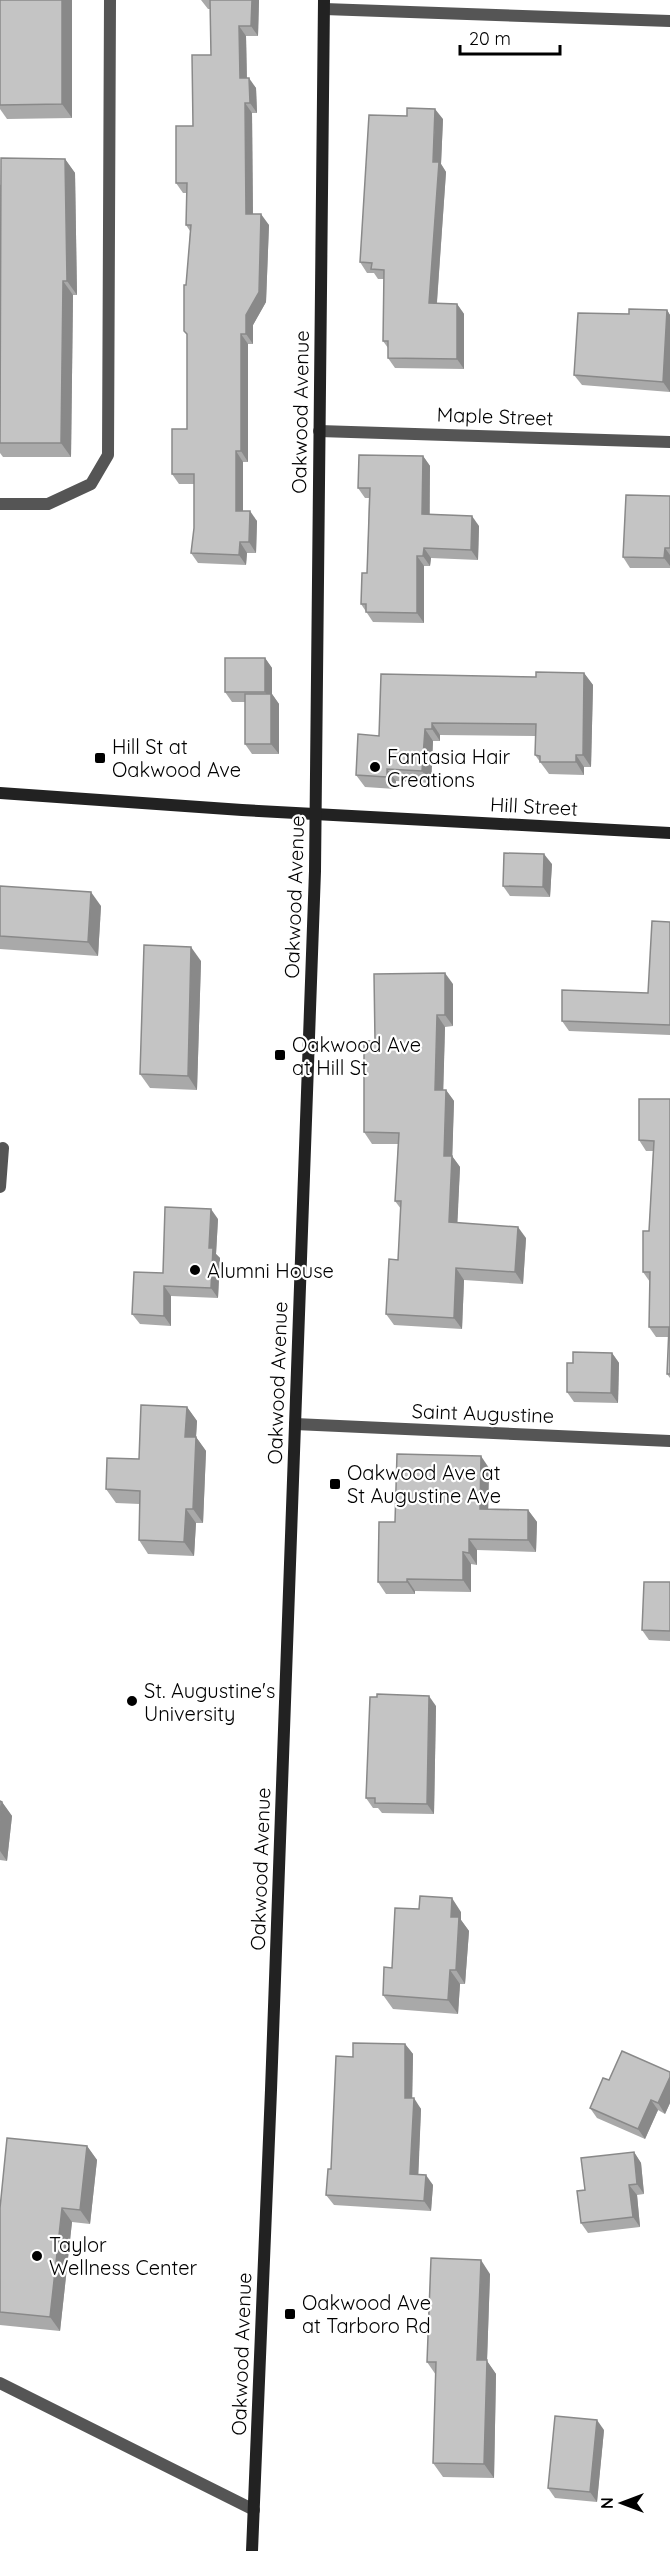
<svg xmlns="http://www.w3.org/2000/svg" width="670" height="2551" viewBox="0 0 670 2551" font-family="Quicksand,sans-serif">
  <rect width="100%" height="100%" fill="#fff"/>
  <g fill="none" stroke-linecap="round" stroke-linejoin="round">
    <path stroke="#555" stroke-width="12" d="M0,504H48L91,484L108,455L110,0"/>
    <g stroke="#555" stroke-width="12">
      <path d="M324,9L670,21"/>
      <path d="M319,431L670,442"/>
      <path d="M0,1149L3,1148L0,1187"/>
      <path d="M295,1424L670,1441"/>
      <path d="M0,2383L254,2510"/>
    </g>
    <g stroke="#222" stroke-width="12">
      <path d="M0,793L242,810L670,833"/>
      <path d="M252,2551L271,2090L315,871L324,0"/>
    </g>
  </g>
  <g fill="#a9a9a9">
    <path d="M0,0H72V118L7,119L0,109Z"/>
    <path d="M201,0H259L258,36H246L247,78L256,88L257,113H252L253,214L269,225L266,302L253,325V344H248V462H243V511L257,521L256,553H247L246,565L198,563L191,553L194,528V484H179L172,474L187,429V335L184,331L190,231L186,225L187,193H183L176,183L193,126L211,55L210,9H208Z"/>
    <path d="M443,119L441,164L446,172L437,303L457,304L464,314V369L395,368L388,358V348L383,341L384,279H378L374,273H367L360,262Z"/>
    <path d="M65,159L75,173L77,295H73L71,457H3L0,453V185Z"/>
    <path d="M667,310L670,315V392L582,385L574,375L629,314Z"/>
    <path d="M423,456L430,466V515L479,526L478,560L431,558L430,566H424V623L373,622L361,604L367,573L369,498H365L358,488Z"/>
    <path d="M670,496V568H630L623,557Z"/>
    <path d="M265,658L272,668V694L279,704V754H252L245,744V702H232L225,692Z"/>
    <path d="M584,673L593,685L591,767H584V775L549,774L535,755L536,736L440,735V741H433L431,783L396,781L395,789L365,787L356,775L379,736L536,677Z"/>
    <path d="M552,864L550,897L510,896L503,886Z"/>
    <path d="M0,886L101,906L98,956L0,949Z"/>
    <path d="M670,922V1035L569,1031L562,1021L648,993Z"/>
    <path d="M201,961L197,1090L150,1088L140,1074Z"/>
    <path d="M453,984V1026L445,1027L443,1090H446L454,1101L452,1156L460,1167L457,1222L526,1238L523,1284L464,1280L462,1329L394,1325L386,1314L398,1260L401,1209L395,1201L398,1144H372L364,1132L375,1041Z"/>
    <path d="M670,1099V1378L667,1374L669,1337H656L649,1327L650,1282L643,1272L649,1231L653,1151H646L639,1140Z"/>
    <path d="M218,1219L216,1254L220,1258L218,1298L171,1296V1326L140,1324L132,1314L163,1273Z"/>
    <path d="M612,1353L619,1363L618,1403L574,1402L567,1392Z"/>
    <path d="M187,1407L197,1421L196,1437L206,1451L203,1523H196L194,1556L148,1554L139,1540L140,1504L116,1503L106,1489L139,1459Z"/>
    <path d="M489,1468L488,1509L528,1510L537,1522L536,1552L477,1550V1565L471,1564V1592L415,1591V1594H386L378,1582L395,1522Z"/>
    <path d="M670,1582V1641L649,1640L642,1630Z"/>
    <path d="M436,1706L434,1814L382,1813L378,1808H373L366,1798Z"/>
    <path d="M0,1801L2,1802L12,1816L7,1861L0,1860Z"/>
    <path d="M419,1909L461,1912V1920L469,1931L465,1984H460L458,2014L393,2009L383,1995L392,1968Z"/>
    <path d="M405,2044L413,2054L412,2098L421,2109L418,2174L433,2185L431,2211L334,2205L326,2195L353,2057Z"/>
    <path d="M670,2072V2103L665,2114L658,2110L645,2139L597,2118L590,2108L609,2080Z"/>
    <path d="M87,2146L97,2160L90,2224L72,2222L60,2331L0,2325V2208Z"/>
    <path d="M634,2152L641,2163L644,2194L637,2195L640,2227L588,2233L581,2223Z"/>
    <path d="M490,2274L487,2361L496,2374L494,2478L443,2477L433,2463L436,2375L427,2362Z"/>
    <path d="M604,2430L597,2502L555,2498L548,2488Z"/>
  </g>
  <g fill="#898989">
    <path d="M62,0H72V118L62,104Z"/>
    <path d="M252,0H259L258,36L251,26Z"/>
    <path d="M239,26L246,36L247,88L240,78Z"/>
    <path d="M249,78L256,88L257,113L250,103Z"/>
    <path d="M245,103L252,113L253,224L246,214Z"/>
    <path d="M435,109L443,119L441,164L446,172L436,314L429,303Z"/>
    <path d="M65,159L75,173L77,295L67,281Z"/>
    <path d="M261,214L269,225L266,302L253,325V344L246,334V315Z"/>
    <path d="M63,281L73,295L71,457L61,443Z"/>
    <path d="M457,304L464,314V369L457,359Z"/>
    <path d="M667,310L670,315V392L663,382Z"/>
    <path d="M241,334L248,344V462L241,451Z"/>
    <path d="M236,451L243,462V521L236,511Z"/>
    <path d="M423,456L430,466L429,524L422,514Z"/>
    <path d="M250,511L257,521L256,553L249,542Z"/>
    <path d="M472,516L479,526L478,560L471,550Z"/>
    <path d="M240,542L247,553L246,565L239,555Z"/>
    <path d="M424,548L431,558L430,566L423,556Z"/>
    <path d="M665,548L670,555V566L664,558Z"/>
    <path d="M417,556L424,566V623L417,613Z"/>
    <path d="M265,658L272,668V694L279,704V754L271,744V701L265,692Z"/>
    <path d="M584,673L593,685L591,767L583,755Z"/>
    <path d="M432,723L440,735V741L432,729Z"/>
    <path d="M425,729L433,741L431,783L422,771Z"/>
    <path d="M576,755L584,767V775L576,762Z"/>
    <path d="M387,769L396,781L395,789L387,777Z"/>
    <path d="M544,854L552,864L550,897L543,887Z"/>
    <path d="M91,892L101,906L98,956L88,942Z"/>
    <path d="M191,947L201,961L197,1090L188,1076Z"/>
    <path d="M445,973L453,984V1026L445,1015Z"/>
    <path d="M437,1015L445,1027L443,1101L435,1090Z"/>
    <path d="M446,1090L454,1101L452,1167L444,1156Z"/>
    <path d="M452,1156L460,1167L457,1233L449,1222Z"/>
    <path d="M211,1209L218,1219L216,1254L220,1258L218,1298L211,1288L209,1248Z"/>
    <path d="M518,1227L526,1238L523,1284L515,1272Z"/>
    <path d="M456,1268L464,1280L462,1329L454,1318Z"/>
    <path d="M164,1286L171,1296V1326L164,1316Z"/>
    <path d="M612,1353L619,1363L618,1403L611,1393Z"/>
    <path d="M187,1407L197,1421L196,1437L206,1451L203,1523L193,1509L185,1437Z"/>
    <path d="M481,1456L489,1468L488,1521L480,1509Z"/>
    <path d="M186,1509L196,1523L194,1556L184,1542Z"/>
    <path d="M528,1510L537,1522L536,1552L528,1540Z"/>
    <path d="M469,1539L477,1550V1565L469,1553Z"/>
    <path d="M463,1552L471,1564V1592L463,1580Z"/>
    <path d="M407,1579L415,1591V1594L407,1582Z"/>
    <path d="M429,1696L436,1706L434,1814L427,1804Z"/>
    <path d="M2,1802L12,1816L7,1861L0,1851V1821Z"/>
    <path d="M452,1898L461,1912V1920L469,1931L465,1984L456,1970L451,1917Z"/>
    <path d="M450,1970L460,1984L458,2014L448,2000Z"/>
    <path d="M405,2044L413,2054L412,2108L405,2098Z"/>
    <path d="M670,2077V2103L665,2114L658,2103Z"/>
    <path d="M414,2098L421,2109L418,2184L410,2174Z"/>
    <path d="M651,2100L658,2110L645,2139L638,2129Z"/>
    <path d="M87,2146L97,2160L90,2224L80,2210Z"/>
    <path d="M634,2152L641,2163L644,2194L637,2184Z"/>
    <path d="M426,2175L433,2185L431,2211L424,2201Z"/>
    <path d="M629,2185L637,2195L640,2227L633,2217Z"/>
    <path d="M62,2208L72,2222L60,2331L50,2317Z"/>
    <path d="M481,2260L490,2274L487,2361L496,2374L494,2478L484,2464L477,2360Z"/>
    <path d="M597,2420L604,2430L597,2502L590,2492Z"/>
  </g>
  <g fill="#c4c4c4" stroke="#898989" stroke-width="1.5">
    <path d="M0,0H62V104L0,105Z"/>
    <path d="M210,0H252L251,26H239L240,78H249L250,103H245L246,214H261L259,292L246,315V334H241V451H236V511H250L249,542H240L239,555L191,553L194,528V474H172V429H187V334L184,331V285H186L191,225H186L187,183H176V126H193L192,55H211Z"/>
    <path d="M407,108L435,109L433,162H439L429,303L457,304V359L388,358V341H383L384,270L371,269L372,263L360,262L369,115L407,116Z"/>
    <path d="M1,158L65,159L67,281H63L61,443H0Z"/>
    <path d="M629,309L667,310L663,382L574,375L578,313L629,314Z"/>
    <path d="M359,455L423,456L422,514L472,516L471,550L424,548L423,556H417V613L366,612V604H361L362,573H367L370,488H358Z"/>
    <path d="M626,495L670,496V548H665L664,558L623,557Z"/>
    <rect x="225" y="658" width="40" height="34"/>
    <path d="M536,672L584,673L583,755H576V762H540V756L535,755L536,724L432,723V729H425L422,771L387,769V777L356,775L358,734L379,736L381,674L536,677Z"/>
    <rect x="245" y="694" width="26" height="50"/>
    <path d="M504,853L544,854L543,887L503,886Z"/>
    <path d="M0,886L91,892L88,942L0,936Z"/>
    <path d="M652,921L670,922V1025L562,1021V990L648,993Z"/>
    <path d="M144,945L191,947L188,1076L140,1074Z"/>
    <path d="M445,973V1015H437L435,1090H446L444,1156H452L449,1222L518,1227L515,1272L456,1268L454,1318L386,1314L389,1259L398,1260L401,1201H395L399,1133L364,1132V1041H375L374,974Z"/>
    <path d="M639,1099H670V1374H667L669,1327H649L650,1272H643V1231H649L654,1141L639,1140Z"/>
    <path d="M165,1207L211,1209L209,1248H213L211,1288L164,1286V1316L132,1314L134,1272L163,1273Z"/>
    <path d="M573,1352L612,1353L611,1393L567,1392V1363H573Z"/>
    <path d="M141,1405L187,1407L185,1437H196L193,1509H186L184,1542L139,1540L140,1491L106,1489L107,1458L139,1459Z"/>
    <path d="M397,1454L481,1456L480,1509L528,1510V1540L469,1539V1553L463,1552V1580L407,1579V1582H378L379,1522H395Z"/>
    <path d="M644,1582H670V1631L642,1630Z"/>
    <path d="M377,1694L429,1696L427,1804L375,1803V1798H366L370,1697H377Z"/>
    <path d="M0,1801L2,1802L0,1821Z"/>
    <path d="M420,1896L452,1898L451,1917H459L456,1970H450L448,2000L383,1995L384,1967L392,1968L395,1908L419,1909Z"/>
    <path d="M353,2043L405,2044V2098H414L410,2174L426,2175L424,2201L326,2195L328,2169H331L336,2056L353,2057Z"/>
    <path d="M622,2051L670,2072V2077L658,2103L651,2100L638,2129L590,2108L603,2078L609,2080Z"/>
    <path d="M7,2138L87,2146L80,2210L62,2208L50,2317L0,2312V2208Z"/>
    <path d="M634,2152L637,2184L629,2185L633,2217L581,2223L577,2191L585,2190L581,2158Z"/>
    <path d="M431,2258L481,2260L477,2360H487L484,2464L433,2463L436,2362H427Z"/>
    <path d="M555,2416L597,2420L590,2492L548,2488Z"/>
  </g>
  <g fill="#000" stroke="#fff" stroke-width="2">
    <rect x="94" y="752" width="12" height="12" rx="3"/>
    <circle cx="375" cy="767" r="6"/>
    <rect x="274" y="1049" width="12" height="12" rx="3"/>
    <circle cx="195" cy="1270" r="6"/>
    <rect x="329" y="1478" width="12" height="12" rx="3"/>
    <circle cx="132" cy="1701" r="6"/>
    <circle cx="37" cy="2256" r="6"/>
    <rect x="284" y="2308" width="12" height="12" rx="3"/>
  </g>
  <g text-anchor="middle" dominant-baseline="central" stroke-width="4.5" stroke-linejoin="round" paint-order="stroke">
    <g font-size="20" fill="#000" stroke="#fff">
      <text transform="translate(300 412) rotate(-89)">Oakwood Avenue</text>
      <text transform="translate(495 416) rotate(2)">Maple Street</text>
      <text transform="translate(534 806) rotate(3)">Hill Street</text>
      <text transform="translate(294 897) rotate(-88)">Oakwood Avenue</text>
      <text transform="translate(277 1383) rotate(-88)">Oakwood Avenue</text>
      <text transform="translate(483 1413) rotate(2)">Saint Augustine</text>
      <text transform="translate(260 1869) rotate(-88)">Oakwood Avenue</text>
      <text transform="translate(241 2354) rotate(-88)">Oakwood Avenue</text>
    </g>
    <g font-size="20" fill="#000" stroke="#fff" text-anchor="start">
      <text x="112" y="746">Hill St at<tspan x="112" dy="23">Oakwood Ave</tspan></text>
      <text x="387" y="756">Fantasia Hair<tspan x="387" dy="23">Creations</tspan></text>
      <text x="292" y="1044">Oakwood Ave<tspan x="292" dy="23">at Hill St</tspan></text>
      <text x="207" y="1270">Alumni House</text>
      <text x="347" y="1472">Oakwood Ave at<tspan x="347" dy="23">St Augustine Ave</tspan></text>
      <text x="144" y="1690">St. Augustine's<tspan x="144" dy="23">University</tspan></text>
      <text x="49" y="2244">Taylor<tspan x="49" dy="23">Wellness Center</tspan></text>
      <text x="302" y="2302">Oakwood Ave<tspan x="302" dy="23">at Tarboro Rd</tspan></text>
    </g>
  </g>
  <g transform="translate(622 2503) rotate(270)" stroke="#ffffff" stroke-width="4.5" paint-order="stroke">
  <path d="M0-4.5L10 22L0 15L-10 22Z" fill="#000000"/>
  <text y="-9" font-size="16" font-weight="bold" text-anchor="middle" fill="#000000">N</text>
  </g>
  <path d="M460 45v9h100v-9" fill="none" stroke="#000000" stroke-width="3"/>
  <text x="469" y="45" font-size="18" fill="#000000" stroke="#ffffff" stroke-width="4.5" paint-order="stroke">20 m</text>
</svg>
